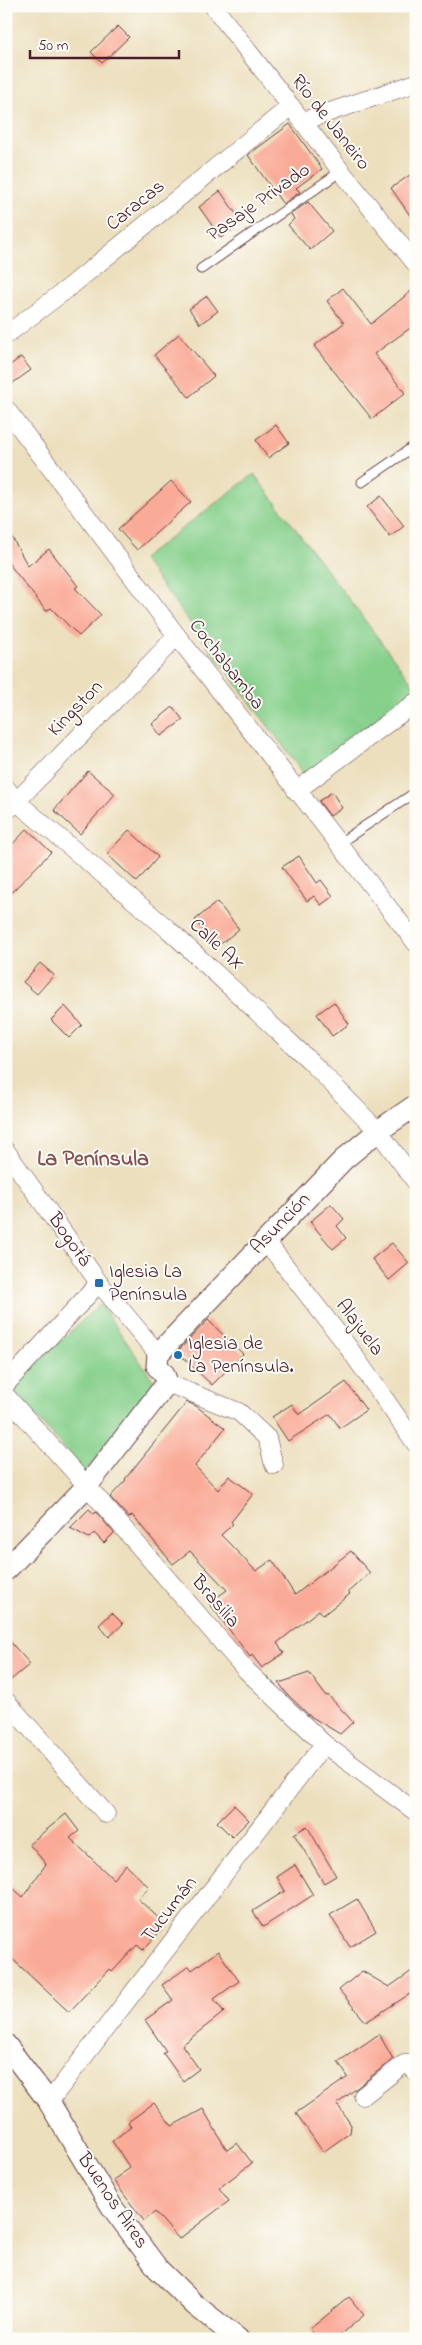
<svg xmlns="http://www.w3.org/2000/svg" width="422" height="2345" viewBox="0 0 422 2345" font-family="'Indie Flower',sans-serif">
  <rect width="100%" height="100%" fill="#fdfcf7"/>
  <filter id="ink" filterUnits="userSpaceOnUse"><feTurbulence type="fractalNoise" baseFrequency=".02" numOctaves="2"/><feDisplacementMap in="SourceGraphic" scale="10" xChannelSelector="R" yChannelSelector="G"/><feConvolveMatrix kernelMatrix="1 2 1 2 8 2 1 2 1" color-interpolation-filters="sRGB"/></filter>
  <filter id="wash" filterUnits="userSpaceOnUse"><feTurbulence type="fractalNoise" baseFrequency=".0096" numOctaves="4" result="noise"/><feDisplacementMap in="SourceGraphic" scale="20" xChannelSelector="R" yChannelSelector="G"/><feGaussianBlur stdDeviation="1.12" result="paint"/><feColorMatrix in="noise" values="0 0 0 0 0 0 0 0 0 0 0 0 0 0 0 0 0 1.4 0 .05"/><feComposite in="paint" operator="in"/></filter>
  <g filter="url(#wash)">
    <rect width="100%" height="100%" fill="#ecdfbd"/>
    <g fill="#87d08c" stroke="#68785c">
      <path d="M254,474L416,688V691L305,775L142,559Z"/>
      <path d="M100,1304L158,1387L85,1472L10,1388Z"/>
    </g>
    <g id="blocks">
      <g fill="#faab98">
        <path d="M118,26L129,37L102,63L91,52Z"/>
        <path d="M290,124L322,169L296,188L300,192L283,204L248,155Z"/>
        <path d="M416,171V224L391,188Z"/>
        <path d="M220,191L242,222L221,238L199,207Z"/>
        <path d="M308,202L332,231L310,250L288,225L294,219L291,214Z"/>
        <path d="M416,287V324L374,354L405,393L372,419L314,346L344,323L327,301L343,288L371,324Z"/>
        <path d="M207,296L218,311L200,324L189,309Z"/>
        <path d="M179,334L214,376L189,397L154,355Z"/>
        <path d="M21,357L31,370L6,388V368Z"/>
        <path d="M276,425L289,443L268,458L256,440Z"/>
        <path d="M171,481L191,502L137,550L118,529Z"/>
        <path d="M381,496L404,526L390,537L367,507Z"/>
        <path d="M6,527L28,566L49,549L78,586L75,588L101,615L79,636L51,608L46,611L6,560Z"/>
        <path d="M173,707L183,720L161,736L152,724Z"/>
        <path d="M88,771L115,794L80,834L54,810Z"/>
        <path d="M332,792L342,808L330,816L319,801Z"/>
        <path d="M27,829L51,852L6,898V851Z"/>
        <path d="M129,830L158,857L137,882L107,854Z"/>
        <path d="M299,856L317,883L321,880L333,896L321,905L314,896L307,901L282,867Z"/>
        <path d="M217,902L239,929L217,947L195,920Z"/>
        <path d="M40,963L54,975L37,994L23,982Z"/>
        <path d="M334,1002L349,1024L332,1036L317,1014Z"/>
        <path d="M65,1006L82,1025L69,1038L51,1020Z"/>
        <path d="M331,1204L344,1219L337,1226L346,1238L333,1249L310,1222Z"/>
        <path d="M392,1243L409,1263L389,1280L372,1259Z"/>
        <path d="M208,1320L243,1354L212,1385L177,1352Z"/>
        <path d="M346,1382L366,1410L340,1428L330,1414L288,1441L272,1417L292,1404L299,1415Z"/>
        <path d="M187,1402L196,1406L225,1428L195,1466L218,1490L229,1476L253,1494L231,1522L233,1524L221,1535L256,1571L272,1560L295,1595L351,1551L370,1573L348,1592L350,1594L323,1615L319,1610L277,1643L284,1653L262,1668L252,1655L250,1657L209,1603L227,1590L190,1551L173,1564L132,1515L129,1518L110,1497L126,1480L125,1479Z"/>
        <path d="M89,1509L94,1514L96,1512L114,1533L104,1543L94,1533L89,1538L70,1528Z"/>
        <path d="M112,1613L123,1624L109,1637L99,1625Z"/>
        <path d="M6,1637L30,1664L6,1684Z"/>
        <path d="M309,1673L326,1696L328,1695L353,1722L340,1734L310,1716L287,1694L279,1683Z"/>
        <path d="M234,1805L249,1820L232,1837L217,1822Z"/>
        <path d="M66,1814L79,1831L70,1838L113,1879L126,1865L149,1887L138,1899L166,1925L143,1950L137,1945L112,1972L109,1969L69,2012L6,1953V1882L23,1897L46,1864L29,1844Z"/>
        <path d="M307,1826L336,1876L324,1883L294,1834Z"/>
        <path d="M295,1865L313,1895L263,1927L253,1911L285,1891L277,1877Z"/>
        <path d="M357,1899L376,1931L350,1947L330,1915Z"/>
        <path d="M218,1951L239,1981L214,1999L224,2012L182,2045L199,2069L183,2081L163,2053L166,2051L145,2020L173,2000L162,1985L189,1966L192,1970Z"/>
        <path d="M416,1968V1990L366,2022L339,1990L362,1971L389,1987Z"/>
        <path d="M379,2034L393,2059L337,2104L351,2125L350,2133L323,2152L296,2113L348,2077L338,2062Z"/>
        <path d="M154,2103L172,2126L203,2109L227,2150L237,2143L252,2163L219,2188L229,2201L179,2239L155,2212L144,2221L113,2180L130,2168L112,2141L131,2127L128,2122Z"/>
        <path d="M349,2297L364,2315L336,2339H318L310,2329Z"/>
      </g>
    </g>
  </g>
  <g filter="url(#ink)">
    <use href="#blocks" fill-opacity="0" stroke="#623c41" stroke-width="1"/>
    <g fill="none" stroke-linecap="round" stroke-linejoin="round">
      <g stroke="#623c41" stroke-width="11">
        <g id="service">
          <path d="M201,269L341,171"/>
          <path d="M362,482L416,445"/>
          <path d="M338,844L416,792"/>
        </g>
      </g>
      <g stroke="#623c41" stroke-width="19">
        <g id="minor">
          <path d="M213,6L341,171L416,264"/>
          <path d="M303,121L416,83"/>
          <path d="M6,335L67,289L291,106"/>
          <path d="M6,409L177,636L416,943"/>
          <path d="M6,788L17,802L169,930L310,1061L378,1131L416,1182"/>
          <path d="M296,791L416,702"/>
          <path d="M6,812L177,636"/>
          <path d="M6,1151L99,1283L158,1354"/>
          <path d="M265,1240L346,1344L416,1444"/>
          <path d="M167,1383L239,1412L267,1438L274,1465"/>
          <path d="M6,1384L99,1283"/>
          <path d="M6,1396L87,1486L246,1670L324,1744L416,1812"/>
          <path d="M6,1701L106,1814"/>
          <path d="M363,2096L404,2064H409L416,2072"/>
          <path d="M49,2102L324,1744"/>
        </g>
      </g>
      <g stroke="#623c41" stroke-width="23">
        <g id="tertiary">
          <path d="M6,1570L87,1486L167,1383L164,1374L157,1366L158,1354L343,1160L378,1131L416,1105"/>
          <path d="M6,2045L49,2102L112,2207L158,2269L195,2305L238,2339"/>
        </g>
      </g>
      <use href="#service" stroke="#fff" stroke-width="9"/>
      <use href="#minor" stroke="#fff" stroke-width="18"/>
      <use href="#tertiary" stroke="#fff" stroke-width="21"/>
    </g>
  </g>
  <g fill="#1f6fb2" stroke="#fdfcf7" stroke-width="2">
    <rect x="94" y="1278" width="10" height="10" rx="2.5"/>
    <circle cx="178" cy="1355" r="5"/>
  </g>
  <g text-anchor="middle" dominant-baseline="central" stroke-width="4" stroke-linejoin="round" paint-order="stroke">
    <g font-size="20" fill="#4a1f2b" stroke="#fdfcf7">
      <text transform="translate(330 123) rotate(52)">Río de Janeiro</text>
      <text transform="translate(259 203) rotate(-35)">Pasaje Privado</text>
      <text transform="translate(136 206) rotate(-39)">Caracas</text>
      <text transform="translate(226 665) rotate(52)">Cochabamba</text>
      <text transform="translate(76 709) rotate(-46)">Kingston</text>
      <text transform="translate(216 945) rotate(43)">Calle AX</text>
      <text transform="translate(281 1224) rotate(-46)">Asunción</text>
      <text transform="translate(69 1240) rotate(55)">Bogotá</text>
      <text transform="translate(359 1328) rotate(53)">Alajuela</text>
      <text transform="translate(215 1602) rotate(49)">Brasilia</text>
      <text transform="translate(170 1910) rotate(-52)">Tucumán</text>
      <text transform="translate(112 2201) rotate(56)">Buenos Aires</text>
    </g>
    <g font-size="20" fill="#4a1f2b" stroke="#fdfcf7" text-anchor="start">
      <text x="109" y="1272">Iglesia La<tspan x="109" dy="23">Península</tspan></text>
      <text x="188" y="1344">Iglesia de<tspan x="188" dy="23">La Península.</tspan></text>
    </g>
    <g font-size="22" font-weight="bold" fill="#885051" stroke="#fdfcf7">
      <text x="93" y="1160">La Península</text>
    </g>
  </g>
  <rect width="422" height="2345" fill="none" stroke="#fdfcf7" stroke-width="25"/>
  <path d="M30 50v8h149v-8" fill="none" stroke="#4a1f2b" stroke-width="2.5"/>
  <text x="38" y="50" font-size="15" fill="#4a1f2b" stroke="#fdfcf7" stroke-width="4" paint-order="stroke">50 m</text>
</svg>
